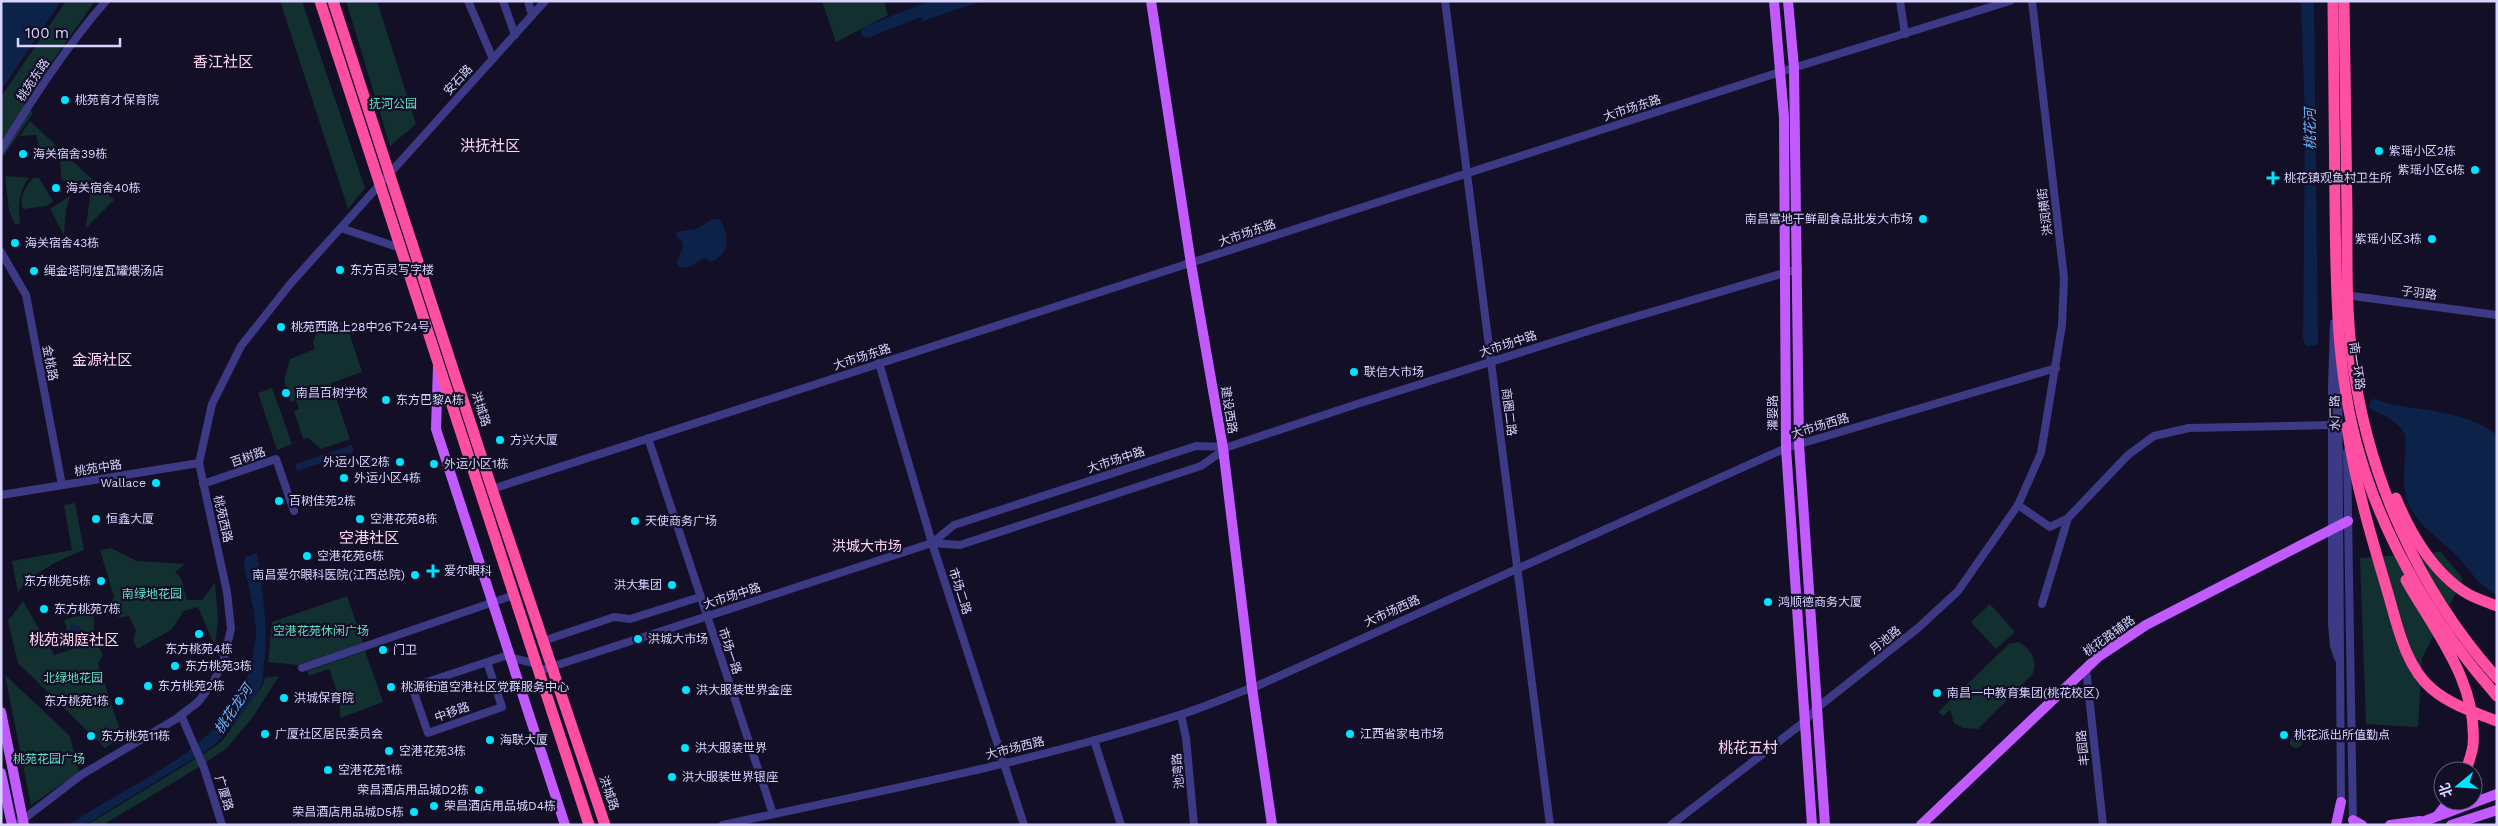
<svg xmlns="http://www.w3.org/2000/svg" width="2498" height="826" viewBox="0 0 2498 826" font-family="'Work Sans','Noto Sans SC',sans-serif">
  <rect width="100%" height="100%" fill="#130f26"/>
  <g fill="#12302f">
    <path d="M66,1H95L23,103L33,113L1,160V97Z"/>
    <path d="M280,1H302L365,188L348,209Z"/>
    <path d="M346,1H377L416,124L390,146Z"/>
    <path d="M822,1H884L888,15L836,42Z"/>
    <path d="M30,121L114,200L86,228L91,188L73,186V180L62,181L59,154L42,155L36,135L20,136Z"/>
    <path d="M5,176L29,178C17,193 19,206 20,224H15L9,211Z"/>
    <path d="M33,178H39L53,201L47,206L23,209C18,199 26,186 33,178Z"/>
    <path d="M70,196L66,210L64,235L50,209Z"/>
    <path d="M345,320L362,372L331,383L350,439L321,449L308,438L303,439L294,411L299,409L296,400L291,402L284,381L290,359L315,349L313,343L317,330Z"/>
    <path d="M272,388L292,444L277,450L258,393Z"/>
    <path d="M75,503L84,550C60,559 34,572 18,592L12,561L72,550L64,505Z"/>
    <path d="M111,548L137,561L185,564L175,572L181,578L187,600H202L215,583L218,620L215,647L198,607L184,611L171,630L137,649L133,639L136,631L129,616C118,618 114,617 106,609L111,605L114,597L100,550Z"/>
    <path d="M2441,552L2463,579L2422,658L2418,727L2366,724L2360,558Z"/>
    <path d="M347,596L363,643L298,665L268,662L272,622Z"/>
    <path d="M23,601L54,655L73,649L64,620L94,611C93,627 93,641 103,654L98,664L122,736L105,748L18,663L8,621Z"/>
    <path d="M1990,604L2015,632L1996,649L1971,622Z"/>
    <path d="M2018,642C2031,649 2039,661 2032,675L1978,729L1963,728L1954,723L1950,710L1943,716L1938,712L2009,644Z"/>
    <path d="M365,651L383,702L340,718V700L329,669L309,676L307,671Z"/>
    <path d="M5,675L70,736L79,772L31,805Z"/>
    <path d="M279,676L252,718L227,748L199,767L103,825H87L210,750L222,741L263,685L265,678Z"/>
    <circle cx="2296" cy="742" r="6"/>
  </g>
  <g fill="#0c2248">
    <path d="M5,1H61L1,91V7Z"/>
    <path d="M939,1H982L923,21L918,9Z"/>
    <path d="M2301,1H2314L2318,342L2317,345L2306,346L2303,339L2305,121Z"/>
    <path d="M713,219H720C729,236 731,253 711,262L705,258C695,262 690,271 678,266L677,261L683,247L682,241L677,238L676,232L696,229Z"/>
    <path d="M2381,402C2419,411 2466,410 2497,435V595C2477,585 2469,567 2453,552C2436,536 2413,522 2406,497C2401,478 2407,455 2405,435L2402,429L2379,409Z"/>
    <path d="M352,445L354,452L297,471L295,464Z"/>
    <path d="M257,553C262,591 269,626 264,664C263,670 264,678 262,683C255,701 224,737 209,749L85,825H69C136,778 239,746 253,654C254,647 256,639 256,632C255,609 248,586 244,564L245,557Z"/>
    <path d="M73,623L87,633L88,643L84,650C71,650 72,636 69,629Z"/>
  </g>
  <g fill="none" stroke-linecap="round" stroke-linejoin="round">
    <g stroke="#0c2248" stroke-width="12">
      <path d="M867,32L946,1"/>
      <path d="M2375,405L2394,413"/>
    </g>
    <g stroke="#3d3a85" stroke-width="8">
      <path d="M468,1L493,59"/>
      <path d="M503,1L515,35"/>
      <path d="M528,1L532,15"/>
      <path d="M1445,1L1550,825"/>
      <path d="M1900,1L1905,34"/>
      <path d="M1,150C33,98 66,47 106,1"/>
      <path d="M341,228L400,248"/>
      <path d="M1,252L26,295L62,485"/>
      <path d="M2345,295L2497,315"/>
      <path d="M2334,323L2332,387V624L2334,646L2338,658"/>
      <path d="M879,363L932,543L1024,825"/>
      <path d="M2338,366L2341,807"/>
      <path d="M648,438L773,814"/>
      <path d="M2347,452L2353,825"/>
      <path d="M203,484L276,459L294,511"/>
      <path d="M492,489L1780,72L2010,1"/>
      <path d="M1,495L199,463"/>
      <path d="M2018,505L2050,527L2068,518"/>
      <path d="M932,543L954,525L1196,446L1226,447"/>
      <path d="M2042,604L2068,518L2128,455L2154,436L2189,428L2332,425"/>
      <path d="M543,641L614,617L630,619L700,597"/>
      <path d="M487,662L502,707L428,733L412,687L505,656L537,664"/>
      <path d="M302,668L514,595"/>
      <path d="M2086,668L2103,825"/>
      <path d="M539,671L932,543L960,545L1201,466L1228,447L1357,404L1614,323L1798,269"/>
      <path d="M181,715L204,768L222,825"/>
      <path d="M1181,715L1186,738L1194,825"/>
      <path d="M1094,740L1121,825"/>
      <path d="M16,825L81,775L176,719L198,702L214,681L224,658L231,629L227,592L199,463L212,404L241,346L291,283L545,1"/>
      <path d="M723,825C875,792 1030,763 1179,715C1205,707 1231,695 1257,686L1786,448L2056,368"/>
      <path d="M1671,825L1804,722L1818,707L1918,628L1958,591L2018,505L2041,453L2062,325L2064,278L2032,1"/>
    </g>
    <g stroke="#c25bff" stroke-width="10">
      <path d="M1151,1L1191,264L1223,448L1252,688L1272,825"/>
      <path d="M1774,1L1784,117L1786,448L1812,825"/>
      <path d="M1788,1L1794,68L1799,444L1825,825"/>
      <path d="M438,366L436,429L565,825"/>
      <path d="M1,712L24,825"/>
      <path d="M1,773L12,825"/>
      <path d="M2437,816L2449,801"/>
      <path d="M2353,820L2362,825"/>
      <path d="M1921,825L2098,657L2146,625L2348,521"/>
      <path d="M2336,825L2341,802"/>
      <path d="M2390,825L2420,821"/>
      <path d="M2414,825L2497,794"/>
      <path d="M2451,825L2497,810"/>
    </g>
    <g stroke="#ff4fa3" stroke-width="11">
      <path d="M320,1L589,825"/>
      <path d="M333,1L492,489L605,825"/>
      <path d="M2333,1C2334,69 2334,138 2335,206C2336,294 2336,387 2365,472C2392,554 2440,632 2497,696"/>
      <path d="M2344,1C2345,72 2346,142 2347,213C2347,260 2346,309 2352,356C2366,474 2418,590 2497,678"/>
      <path d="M2347,427C2355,483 2371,536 2387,590C2397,623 2404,665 2432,689C2451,705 2474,712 2497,721"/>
      <path d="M2396,498C2410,533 2434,574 2468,594C2477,599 2487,602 2497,606"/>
      <path d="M2406,580C2435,632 2478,682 2473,745C2472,754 2468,763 2466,771"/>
    </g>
  </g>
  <g fill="#00e5ff" stroke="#130f26" stroke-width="2">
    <circle cx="65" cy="100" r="5"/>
    <circle cx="2379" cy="151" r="5"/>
    <circle cx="23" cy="154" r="5"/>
    <circle cx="2475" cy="170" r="5"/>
    <path d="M2270.5 170.5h5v5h5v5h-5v5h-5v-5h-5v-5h5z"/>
    <circle cx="56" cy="188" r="5"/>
    <circle cx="1923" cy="219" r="5"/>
    <circle cx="2432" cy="239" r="5"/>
    <circle cx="15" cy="243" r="5"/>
    <circle cx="340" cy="270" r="5"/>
    <circle cx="34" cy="271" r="5"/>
    <circle cx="281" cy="327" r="5"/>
    <circle cx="1354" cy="372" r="5"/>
    <circle cx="286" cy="393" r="5"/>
    <circle cx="386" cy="400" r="5"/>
    <circle cx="500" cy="440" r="5"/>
    <circle cx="400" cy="462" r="5"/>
    <circle cx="434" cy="464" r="5"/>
    <circle cx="344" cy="478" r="5"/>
    <circle cx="156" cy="483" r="5"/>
    <circle cx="279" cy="501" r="5"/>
    <circle cx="96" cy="519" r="5"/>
    <circle cx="360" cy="519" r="5"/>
    <circle cx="635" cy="521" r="5"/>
    <circle cx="307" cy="556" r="5"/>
    <path d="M430.5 563.5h5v5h5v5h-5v5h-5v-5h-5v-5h5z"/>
    <circle cx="415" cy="575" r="5"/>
    <circle cx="101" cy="581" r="5"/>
    <circle cx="672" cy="585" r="5"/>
    <circle cx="1768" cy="602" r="5"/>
    <circle cx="44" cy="609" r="5"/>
    <circle cx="199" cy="634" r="5"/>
    <circle cx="638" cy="639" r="5"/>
    <circle cx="383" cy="650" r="5"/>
    <circle cx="175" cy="666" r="5"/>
    <circle cx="148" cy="686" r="5"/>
    <circle cx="391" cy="687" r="5"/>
    <circle cx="686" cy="690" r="5"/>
    <circle cx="1937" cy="693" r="5"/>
    <circle cx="284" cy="698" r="5"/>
    <circle cx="119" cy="701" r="5"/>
    <circle cx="265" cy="734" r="5"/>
    <circle cx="1350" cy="734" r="5"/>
    <circle cx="2284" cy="735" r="5"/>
    <circle cx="91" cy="736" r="5"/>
    <circle cx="490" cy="740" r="5"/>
    <circle cx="685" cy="748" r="5"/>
    <circle cx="389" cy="751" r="5"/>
    <circle cx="328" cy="770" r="5"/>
    <circle cx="672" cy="777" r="5"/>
    <circle cx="479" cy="790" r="5"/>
    <circle cx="434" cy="806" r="5"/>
    <circle cx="414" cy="812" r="5"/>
  </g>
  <g text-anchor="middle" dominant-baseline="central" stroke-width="4.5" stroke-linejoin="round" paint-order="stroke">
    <g font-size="12" fill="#d9d4ff" stroke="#130f26">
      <text transform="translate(33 80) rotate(-56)">桃苑东路</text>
      <text transform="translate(458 80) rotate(-48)">安石路</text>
      <text transform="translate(1632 108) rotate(-18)">大市场东路</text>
      <text transform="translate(2045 212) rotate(-97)">洪润横街</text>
      <text transform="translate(1247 233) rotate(-19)">大市场东路</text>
      <text transform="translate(2419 293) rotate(7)">子羽路</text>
      <text transform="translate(1508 344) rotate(-18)">大市场中路</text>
      <text transform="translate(862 357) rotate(-18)">大市场东路</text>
      <text transform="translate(50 363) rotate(79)">金桃路</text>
      <text transform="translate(2357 366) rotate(82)">南一环路</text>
      <text transform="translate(481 409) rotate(72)">洪城路</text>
      <text transform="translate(1229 410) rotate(81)">建设西路</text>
      <text transform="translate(1509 412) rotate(83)">商圈二路</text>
      <text transform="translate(1773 413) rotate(-90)">灌婴路</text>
      <text transform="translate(2335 413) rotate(-91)">水厂路</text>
      <text transform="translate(1820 426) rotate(-17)">大市场西路</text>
      <text transform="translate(248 457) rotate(-19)">百树路</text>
      <text transform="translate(1116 460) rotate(-18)">大市场中路</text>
      <text transform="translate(98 468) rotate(-9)">桃苑中路</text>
      <text transform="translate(223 519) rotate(77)">桃苑西路</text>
      <text transform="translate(960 591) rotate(72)">市场二路</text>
      <text transform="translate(732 596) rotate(-18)">大市场中路</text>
      <text transform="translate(1392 611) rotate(-24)">大市场西路</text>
      <text transform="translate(2109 636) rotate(-36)">桃花路辅路</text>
      <text transform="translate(1885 640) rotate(-39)">月池路</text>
      <text transform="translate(730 651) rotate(71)">市场一路</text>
      <text transform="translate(452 712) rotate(-19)">中移路</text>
      <text transform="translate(1015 748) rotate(-14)">大市场西路</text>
      <text transform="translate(2083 748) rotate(-96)">丰园路</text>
      <text transform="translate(1178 771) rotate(-95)">池湾路</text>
      <text transform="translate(224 793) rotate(73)">广厦路</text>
      <text transform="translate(609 793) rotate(71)">洪城路</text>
    </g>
    <g font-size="12" fill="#d9d4ff" stroke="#130f26" text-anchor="start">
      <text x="75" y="100">桃苑育才保育院</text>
      <text x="2389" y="151">紫瑶小区2栋</text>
      <text x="33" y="154">海关宿舍39栋</text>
      <text x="2465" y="170" text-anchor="end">紫瑶小区6栋</text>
      <text x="2284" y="178">桃花镇观鱼村卫生所</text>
      <text x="66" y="188">海关宿舍40栋</text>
      <text x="1913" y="219" text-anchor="end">南昌富地干鲜副食品批发大市场</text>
      <text x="2422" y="239" text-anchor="end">紫瑶小区3栋</text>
      <text x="25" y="243">海关宿舍43栋</text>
      <text x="350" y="270">东方百灵写字楼</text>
      <text x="44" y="271">绳金塔阿煌瓦罐煨汤店</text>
      <text x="291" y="327">桃苑西路上28中26下24号</text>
      <text x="1364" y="372">联信大市场</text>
      <text x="296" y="393">南昌百树学校</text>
      <text x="396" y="400">东方巴黎A栋</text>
      <text x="510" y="440">方兴大厦</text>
      <text x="390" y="462" text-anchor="end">外运小区2栋</text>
      <text x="444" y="464">外运小区1栋</text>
      <text x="354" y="478">外运小区4栋</text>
      <text x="146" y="483" text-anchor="end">Wallace</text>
      <text x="289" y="501">百树佳苑2栋</text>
      <text x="106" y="519">恒鑫大厦</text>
      <text x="370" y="519">空港花苑8栋</text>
      <text x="645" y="521">天使商务广场</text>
      <text x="317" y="556">空港花苑6栋</text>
      <text x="444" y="571">爱尔眼科</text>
      <text x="405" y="575" text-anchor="end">南昌爱尔眼科医院(江西总院)</text>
      <text x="91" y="581" text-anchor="end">东方桃苑5栋</text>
      <text x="662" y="585" text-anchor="end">洪大集团</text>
      <text x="1778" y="602">鸿顺德商务大厦</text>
      <text x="54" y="609">东方桃苑7栋</text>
      <text x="648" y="639">洪城大市场</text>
      <text x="199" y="649" text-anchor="middle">东方桃苑4栋</text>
      <text x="393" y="650">门卫</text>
      <text x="185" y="666">东方桃苑3栋</text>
      <text x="158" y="686">东方桃苑2栋</text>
      <text x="401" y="687">桃源街道空港社区党群服务中心</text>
      <text x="696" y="690">洪大服装世界金座</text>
      <text x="1947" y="693">南昌一中教育集团(桃花校区)</text>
      <text x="294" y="698">洪城保育院</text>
      <text x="109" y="701" text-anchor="end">东方桃苑1栋</text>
      <text x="275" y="734">广厦社区居民委员会</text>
      <text x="1360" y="734">江西省家电市场</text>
      <text x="2294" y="735">桃花派出所值勤点</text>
      <text x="101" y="736">东方桃苑11栋</text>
      <text x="500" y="740">海联大厦</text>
      <text x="695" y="748">洪大服装世界</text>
      <text x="399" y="751">空港花苑3栋</text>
      <text x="338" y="770">空港花苑1栋</text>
      <text x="682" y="777">洪大服装世界银座</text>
      <text x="469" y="790" text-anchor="end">荣昌酒店用品城D2栋</text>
      <text x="444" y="806">荣昌酒店用品城D4栋</text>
      <text x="404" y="812" text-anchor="end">荣昌酒店用品城D5栋</text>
    </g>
    <g font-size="12" fill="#5fe0c0" stroke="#130f26">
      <text x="393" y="104">抚河公园</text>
      <text x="152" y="594">南绿地花园</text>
      <text x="321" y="631">空港花苑休闲广场</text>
      <text x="73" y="678">北绿地花园</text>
      <text x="49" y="759">桃苑花园广场</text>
    </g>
    <g font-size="14" font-style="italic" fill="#62b6ff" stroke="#130f26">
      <text transform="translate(2310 129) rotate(-91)">桃花河</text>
      <text transform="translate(233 709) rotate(-56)">桃花龙河</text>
    </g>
    <g font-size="14" fill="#ffd6f0" stroke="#130f26">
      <text x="867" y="546">洪城大市场</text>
    </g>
    <g font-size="15" fill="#ffd6f0" stroke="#130f26">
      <text x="223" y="62">香江社区</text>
      <text x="490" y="146">洪抚社区</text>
      <text x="102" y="360">金源社区</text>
      <text x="369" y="538">空港社区</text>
      <text x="74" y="640">桃苑湖庭社区</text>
      <text x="1748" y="748">桃花五村</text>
    </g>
  </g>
  <rect width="2498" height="826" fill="none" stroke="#d9d4ff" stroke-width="5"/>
  <g transform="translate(2458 786) rotate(252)"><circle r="24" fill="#130f26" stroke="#625e7d"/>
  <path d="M0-4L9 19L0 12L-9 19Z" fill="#00e5ff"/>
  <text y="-8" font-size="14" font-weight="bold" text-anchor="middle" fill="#d9d4ff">北</text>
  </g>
  <path d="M18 38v8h102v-8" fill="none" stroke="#d9d4ff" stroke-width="2.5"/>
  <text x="25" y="38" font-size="15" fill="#d9d4ff" stroke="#130f26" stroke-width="4" paint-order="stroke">100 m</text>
</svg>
